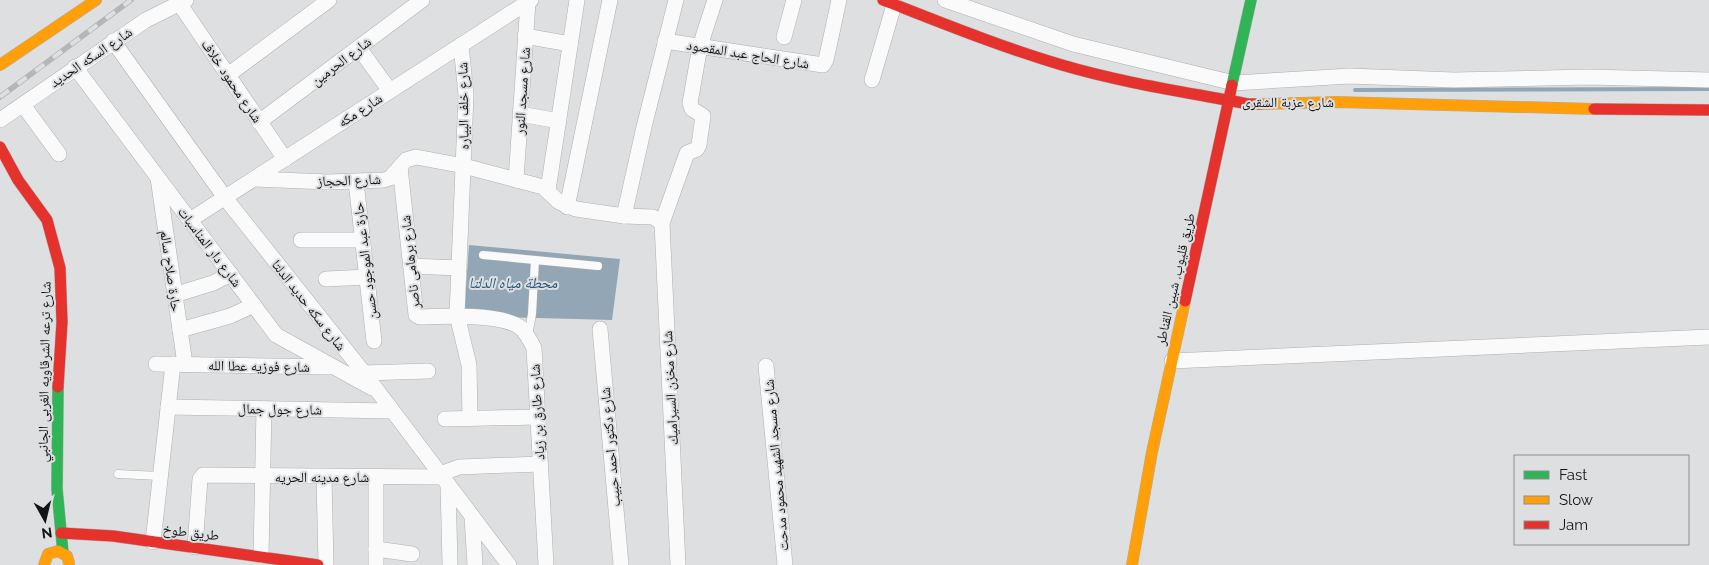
<svg xmlns="http://www.w3.org/2000/svg" width="1709" height="565" viewBox="0 0 1709 565" font-family="Raleway,'Noto Naskh Arabic',sans-serif">
  <rect width="100%" height="100%" fill="#dedfe0"/>
  <path fill="#92a6b5" d="M469,245L620,259L612,320L464,316Z"/>
  <g fill="none" stroke-linecap="round" stroke-linejoin="round">
    <path stroke="#92a6b5" stroke-width="4" d="M1355,90L1709,89"/>
    <g stroke="#aeafb0" stroke-width="9">
      <g id="lane">
        <path d="M483,255L598,266"/>
        <path d="M528,336L532,314L535,260"/>
        <path d="M118,474L160,476"/>
      </g>
    </g>
    <g stroke="#aeafb0" stroke-width="16">
      <g id="street">
        <path d="M945,0L1073,44L1234,83L1350,76L1454,80L1588,77L1709,80"/>
        <path d="M179,3L285,159"/>
        <path d="M525,36L570,44"/>
        <path d="M784,37L794,0"/>
        <path d="M113,41L226,199L364,373L509,565"/>
        <path d="M665,41L823,65L826,60L839,0"/>
        <path d="M461,45L466,95L457,315L469,365L470,418"/>
        <path d="M359,48L390,91"/>
        <path d="M75,67L276,335L372,388"/>
        <path d="M228,75L329,0"/>
        <path d="M872,80L894,5"/>
        <path d="M23,105L59,154"/>
        <path d="M520,114L559,121"/>
        <path d="M0,120L146,20L186,0"/>
        <path d="M259,122L422,0"/>
        <path d="M400,167L416,315L420,317C443,316 502,313 521,328C527,334 530,340 534,348L546,565"/>
        <path d="M158,178L185,364"/>
        <path d="M255,179L328,182L384,180L390,178L406,160L416,157L464,166L543,187L559,202L576,209L624,216L653,217L662,223L678,565"/>
        <path d="M516,180L528,2"/>
        <path d="M356,182L374,341"/>
        <path d="M548,190L577,0"/>
        <path d="M567,207L610,0"/>
        <path d="M624,216L644,127L676,0"/>
        <path d="M190,220L531,0"/>
        <path d="M662,223L687,153L697,149L699,145L703,116L692,109L690,103L700,46L715,0"/>
        <path d="M301,240H363"/>
        <path d="M411,266L459,268"/>
        <path d="M326,279L367,277"/>
        <path d="M174,295L213,283L231,274"/>
        <path d="M600,329L621,565"/>
        <path d="M180,330L230,316L254,305"/>
        <path d="M1172,361L1709,337"/>
        <path d="M156,364L330,367"/>
        <path d="M766,366L785,565"/>
        <path d="M364,373L428,371"/>
        <path d="M168,407L392,411"/>
        <path d="M445,419L537,417"/>
        <path d="M440,474L459,467L540,464"/>
        <path d="M324,477L326,565"/>
        <path d="M376,477V565"/>
        <path d="M448,484L450,565"/>
        <path d="M472,516L475,565"/>
        <path d="M153,542L173,364"/>
        <path d="M195,547L200,479L203,475L442,477"/>
        <path d="M376,549L412,554"/>
        <path d="M261,555L264,409"/>
      </g>
    </g>
    <g stroke="#aeafb0" stroke-width="12">
      <g id="fast">
        <path d="M1232,85L1251,0"/>
        <path d="M58,387L57,489L63,553"/>
      </g>
    </g>
    <g stroke="#aeafb0" stroke-width="12">
      <g id="slow">
        <path d="M0,65L96,0"/>
        <path d="M1260,104L1337,102L1594,109"/>
        <path d="M44,565L48,554L58,551L67,556L69,563"/>
        <path d="M1132,565L1152,452L1185,301"/>
      </g>
    </g>
    <g stroke="#aeafb0" stroke-width="12">
      <g id="jam">
        <path d="M883,0C942,23 1001,47 1062,65C1123,83 1186,92 1248,104H1260"/>
        <path d="M1594,109L1709,110"/>
        <path d="M0,147L18,180L47,220L60,268L62,322L58,387"/>
        <path d="M1185,301L1232,85"/>
        <path d="M61,533L113,536L318,565"/>
      </g>
    </g>
    <use href="#lane" stroke="#fafafa" stroke-width="8"/>
    <use href="#street" stroke="#fafafa" stroke-width="15"/>
    <use href="#fast" stroke="#30b455" stroke-width="11"/>
    <use href="#slow" stroke="#ff9f0a" stroke-width="11"/>
    <use href="#jam" stroke="#e5322d" stroke-width="11"/>
    <g stroke="#b5b6b6" stroke-width="5.5">
      <path id="rail" d="M0,97L131,0"/>
    </g>
    <use href="#rail" stroke="#dddfe1" stroke-width="4" stroke-dasharray="11" stroke-linecap="butt"/>
  </g>
  <g text-anchor="middle" dominant-baseline="central" stroke-width="4" stroke-linejoin="round" paint-order="stroke">
    <g font-size="14" fill="#131415" stroke="#dddfe1">
      <text transform="translate(748 54) rotate(9)">شارع الحاج عبد المقصود</text>
      <text transform="translate(91 57) rotate(-34)">شارع السكه الحديد</text>
      <text transform="translate(341 61) rotate(-37)">شارع الحرمين</text>
      <text transform="translate(232 81) rotate(56)">شارع محمود خلاف</text>
      <text transform="translate(522 91) rotate(-86)">شارع مسجد النور</text>
      <text x="1288" y="102">شارع عزبة الشقرى</text>
      <text transform="translate(463 106) rotate(-91)">شارع خلف البياره</text>
      <text transform="translate(360 110) rotate(-33)">شارع مكه</text>
      <text transform="translate(349 180) rotate(-2)">شارع الحجاز</text>
      <text transform="translate(210 247) rotate(53)">شارع دار المناسبات</text>
      <text transform="translate(365 261) rotate(-97)">حارة عبد الموجود حسن</text>
      <text transform="translate(410 262) rotate(-96)">شارع برهامى ناصر</text>
      <text transform="translate(171 271) rotate(82)">حارة صلاح سالم</text>
      <text transform="translate(1175 279) rotate(-77)">طريق قليوب, شبين القناطر</text>
      <text transform="translate(309 305) rotate(52)">شارع سكه حديد الدلتا</text>
      <text transform="translate(259 366) rotate(1)">شارع فوزيه عطا الله</text>
      <text transform="translate(44 372) rotate(-89)">شارع ترعه الشرقاويه الغربى الجانبي</text>
      <text transform="translate(670 388) rotate(-93)">شارع مخزن السيراميك</text>
      <text transform="translate(280 409) rotate(1)">شارع جول جمال</text>
      <text transform="translate(537 412) rotate(-93)">شارع طارق بن زياد</text>
      <text transform="translate(610 447) rotate(-95)">شارع دكتور احمد حبيب</text>
      <text transform="translate(776 465) rotate(-95)">شارع مسجد الشهيد محمود مدحت</text>
      <text x="322" y="477">شارع مدينه الحريه</text>
      <text transform="translate(191 532) rotate(7)">طريق طوخ</text>
    </g>
    <g font-size="15" font-style="italic" fill="#255878" stroke="#dddfe1">
      <text x="513" y="283">محطة مياه الدلتا</text>
    </g>
  </g>
  <rect x="1514" y="455" width="175" height="90" fill="#dddfe1" stroke="#8c8e8f"/>
  <rect x="1524" y="471" width="25" height="8" fill="#30b455" stroke="#8c8e8f"/>
  <text x="1559" y="480" font-size="15" fill="#131415">Fast</text>
  <rect x="1524" y="496" width="25" height="8" fill="#ff9f0a" stroke="#8c8e8f"/>
  <text x="1559" y="505" font-size="15" fill="#131415">Slow</text>
  <rect x="1524" y="521" width="25" height="8" fill="#e5322d" stroke="#8c8e8f"/>
  <text x="1559" y="530" font-size="15" fill="#131415">Jam</text>
  <g transform="translate(45 520) rotate(172)" stroke="#dddfe1" stroke-width="4" paint-order="stroke">
  <path d="M0-4L9 19L0 12L-9 19Z" fill="#131415"/>
  <text y="-8" font-size="14" font-weight="bold" text-anchor="middle" fill="#131415">N</text>
  </g>
</svg>
